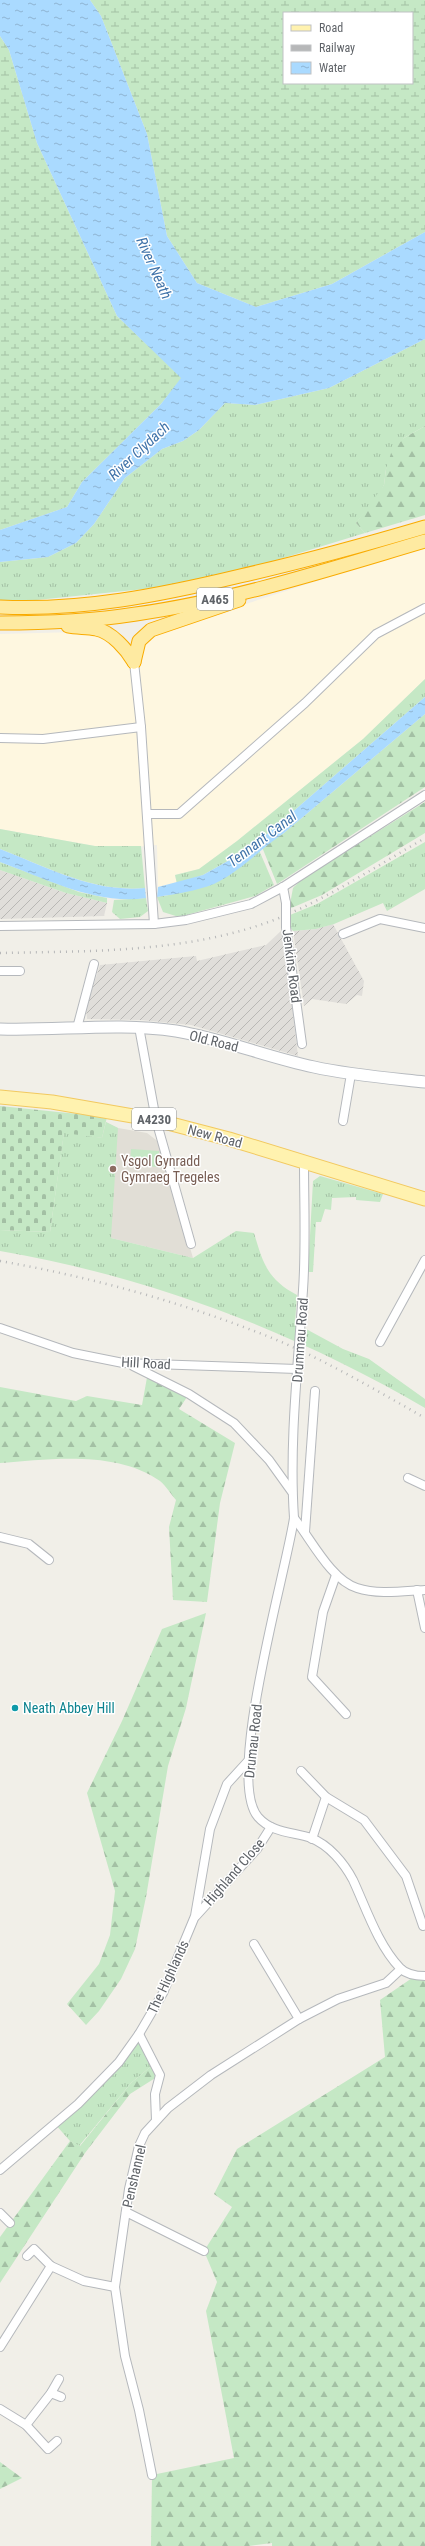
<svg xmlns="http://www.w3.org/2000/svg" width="425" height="2546" viewBox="0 0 425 2546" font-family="'Roboto Condensed',sans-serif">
  <defs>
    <pattern id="industrial-furrows" width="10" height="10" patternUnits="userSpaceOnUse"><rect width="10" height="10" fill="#e0deda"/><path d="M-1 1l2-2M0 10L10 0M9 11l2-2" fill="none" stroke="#b9b8b5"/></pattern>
    <pattern id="grass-tufts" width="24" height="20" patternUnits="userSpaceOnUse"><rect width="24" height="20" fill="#c5e8c5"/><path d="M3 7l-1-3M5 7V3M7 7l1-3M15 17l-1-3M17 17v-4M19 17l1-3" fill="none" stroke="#a3c0a4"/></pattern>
    <pattern id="forest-firs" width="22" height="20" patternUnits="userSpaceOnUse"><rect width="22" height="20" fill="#c5e8c5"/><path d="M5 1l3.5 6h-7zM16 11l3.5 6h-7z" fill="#a3c0a4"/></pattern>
    <pattern id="wetland-marsh" width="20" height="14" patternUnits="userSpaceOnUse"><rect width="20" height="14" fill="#c5e8c5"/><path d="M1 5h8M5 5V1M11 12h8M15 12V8" fill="none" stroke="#a3c0a4"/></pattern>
    <pattern id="cemetery-stones" width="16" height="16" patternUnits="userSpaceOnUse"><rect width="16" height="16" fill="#c5e8c5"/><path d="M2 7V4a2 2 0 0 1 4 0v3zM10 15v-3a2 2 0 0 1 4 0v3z" fill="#a3c0a4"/></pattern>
    <pattern id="water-ripples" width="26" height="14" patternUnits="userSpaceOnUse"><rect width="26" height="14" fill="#aadaff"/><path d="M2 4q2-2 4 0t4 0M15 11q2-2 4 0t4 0" fill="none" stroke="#8eb4d2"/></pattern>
  </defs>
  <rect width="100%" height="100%" fill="#f1efe8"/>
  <path fill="#fef7e0" d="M425,546V679L363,739L237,841L199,869L175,875L177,884L158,887L157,845L123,848L95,846L0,829V634L77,632L100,634L119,647H141L156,633Z"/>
  <g fill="url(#industrial-furrows)">
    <path d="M0,870L66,893L107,903L104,916L0,919Z"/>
    <path d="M333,924L364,981L362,996L357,995L346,1004L312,999L304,1006L293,931L316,929Z"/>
    <path d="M283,929L298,1056L191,1025L141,1020L87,1019L86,1008L100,965L196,956L197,961L266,945Z"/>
  </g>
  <path fill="#e1ded6" d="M106,1122L118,1128L147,1133L160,1143L193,1258L111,1238L64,1132L102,1138Z"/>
  <g fill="url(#grass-tufts)">
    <path d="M425,339V426L404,438L386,469L384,485L378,496L356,523L365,533L254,567L164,587L17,602L0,601V562L48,557L76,543L94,524L125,478L162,449L183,441L199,430L225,403L255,405L329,388Z"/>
    <path d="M425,679V697L251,848L203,875L177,884L175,875L199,869L237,841L363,739Z"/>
    <path d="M0,829L95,846H141L145,888C94,893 47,867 0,849Z"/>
    <path d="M425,842V889L387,911L383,903L334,924L316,929L293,931L290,927V915L317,904Z"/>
    <path d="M259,850L274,885L255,896L179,917L163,912L157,897C203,889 224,881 259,850Z"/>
    <path d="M0,862L79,892L107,898V903L66,893L0,870Z"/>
    <path d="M146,898L148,911L140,917L120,919L112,912L114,900Z"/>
    <path d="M106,1122L118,1128L111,1238L193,1258L236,1231L254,1233C263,1263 267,1279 297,1295L295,1323L343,1349L369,1359L425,1399V1408C293,1331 151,1277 0,1251V1230L50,1232L64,1132L102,1138Z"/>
    <path d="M320,1176L383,1194L380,1202L356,1200V1197L332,1198L331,1210L325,1209L321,1222H316L313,1272H308L313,1181Z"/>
    <path d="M139,2034L154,2064L131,2083L79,2146L70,2141L55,2124L78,2104Z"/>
  </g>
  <g fill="url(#forest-firs)">
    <path d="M425,426V515L365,533L356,523L384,485L386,469L392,450L404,438Z"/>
    <path d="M425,714V787L277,884L262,847L284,833Z"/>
    <path d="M425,802V833L322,895L289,909L293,888L302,879Z"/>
    <path d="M148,1372L189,1394L179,1409L235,1443L220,1503L207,1602L173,1600L169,1527L176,1500C171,1494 166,1486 160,1481C117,1450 49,1459 0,1463V1387L76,1401L87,1396L142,1405Z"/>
    <path d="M206,1613L186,1708L168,1766L146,1897L135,1949L121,1979L99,2011L86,2025L67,2004L99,1964L110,1935L115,1891L87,1793L122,1721L162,1629Z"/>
    <path d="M415,1976H425V2546H272V2543L249,2546H151L152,2475L234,2458L206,2311L217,2282L204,2251L232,2207L214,2194L237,2149L385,2057L380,2000Z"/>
    <path d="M154,2064L160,2075L130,2094L85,2153L0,2283V2237L70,2141L80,2146L131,2083Z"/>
    <path d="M0,2462L22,2478L0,2489Z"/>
  </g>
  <g fill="url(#wetland-marsh)" fill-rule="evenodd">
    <path d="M90,0H425V232L332,284L256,307L197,283L167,236L147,134L101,16ZM284,13H412V83H284Z"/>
    <path d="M0,36L9,50L37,143L117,316L182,378L161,404L82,482L67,507L0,530Z"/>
  </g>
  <path fill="url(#cemetery-stones)" d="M0,1106L107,1117L102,1138L64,1133L50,1232L0,1230Z"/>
  <path fill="#c5e8c5" d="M131,1149L159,1151L158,1167L130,1165Z"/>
  <g fill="url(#water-ripples)">
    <path d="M0,0H90L101,16L147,134L167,236L197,283L256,307L332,284L425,232V339L329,388L255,405L225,403L199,430L183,441L162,449L125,478L94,524L76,543L48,557L0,562V530L67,507L82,482L161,404L181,378L117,316L37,143L9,50L0,36Z"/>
    <path d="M425,697V714L284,833C260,849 240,872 214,884C196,891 176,894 157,897L158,887L203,875L251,848Z"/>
    <path d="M0,849C47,867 93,893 145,888L146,898C95,905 47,879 0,862Z"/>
  </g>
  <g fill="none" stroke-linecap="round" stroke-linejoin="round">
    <g stroke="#b5b8bc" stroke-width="10">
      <g id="minor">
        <path d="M134,662L141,727L154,924"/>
        <path d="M0,738L43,739L141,727"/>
        <path d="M147,814H179L305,703L376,634L425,608"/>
        <path d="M283,887L286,903"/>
        <path d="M0,926L154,924L186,920L251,904L283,887L425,795"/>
        <path d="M286,927L302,1044"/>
        <path d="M343,934L380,919L425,928"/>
        <path d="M0,971H20"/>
        <path d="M139,1027L156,1120L191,1244"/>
        <path d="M77,1028L94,964"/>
        <path d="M343,1121L351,1074"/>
        <path d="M304,1162C304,1204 306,1248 303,1290C298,1366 289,1443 294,1518C286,1573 225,1779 258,1817C272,1833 293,1832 311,1838C329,1845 344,1863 353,1880C366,1908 378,1945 400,1968C406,1974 417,1976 425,1976"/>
        <path d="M0,1328L73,1353L123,1363L297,1369"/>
        <path d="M380,1342L425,1260"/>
        <path d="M133,1366L189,1394L234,1423L269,1460L292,1492"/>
        <path d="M408,1478L425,1486"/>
        <path d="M294,1518C311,1539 331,1580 357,1588C378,1595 404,1591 425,1590"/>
        <path d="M305,1532L315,1391"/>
        <path d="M0,1537L29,1544L49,1560"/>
        <path d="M336,1575L323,1612L312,1677L346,1714"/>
        <path d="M417,1590L425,1628"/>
        <path d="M301,1771L326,1797L364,1820L406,1876L423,1926"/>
        <path d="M312,1839L326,1797"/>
        <path d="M196,1916L257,1849L271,1827"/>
        <path d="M254,1944L299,2019"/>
        <path d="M139,2034L160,2075L155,2094L156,2120"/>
        <path d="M0,2170L78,2104L119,2062L139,2034L163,1993L195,1916L210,1829L227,1784L248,1761"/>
        <path d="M126,2212L204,2251"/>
        <path d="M0,2213L10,2223"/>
        <path d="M27,2256L34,2249L51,2266"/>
        <path d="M0,2347L51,2266L84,2281L115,2287"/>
        <path d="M51,2393L61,2397"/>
        <path d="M0,2409L26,2425L48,2449L57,2441"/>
        <path d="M26,2425L51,2393L59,2379"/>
        <path d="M152,2475L139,2410L125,2356L115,2287L129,2189L139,2146L145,2133L168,2108L211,2075L299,2019L338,1999L386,1983L401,1969"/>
      </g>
    </g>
    <g stroke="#b6babf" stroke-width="13">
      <path id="secondary" d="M0,1029C59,1031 117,1022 176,1031C223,1039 267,1057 314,1067C350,1075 388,1078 425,1082"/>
    </g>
    <g stroke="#f2c960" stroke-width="15">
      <path id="primary" d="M0,1097L52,1102L156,1120L229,1139L425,1199"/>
    </g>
    <g stroke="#f9ab00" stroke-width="15">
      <g id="trunk">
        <path d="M0,607C81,611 161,595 240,576C302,562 364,545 425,527"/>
        <path d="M0,623C45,623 91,621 136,614C235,600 330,569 425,541"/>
        <path d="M68,626C77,628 87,627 96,629C112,632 127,650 134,662"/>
        <path d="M134,662L139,641L151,630L239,600"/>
      </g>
    </g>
    <use href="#minor" stroke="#fff" stroke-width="8"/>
    <use href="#secondary" stroke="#fff" stroke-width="11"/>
    <use href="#primary" stroke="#fff2af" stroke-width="13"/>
    <use href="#trunk" stroke="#feeaa1" stroke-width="13"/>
    <g stroke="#b6b7b8" stroke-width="2.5" stroke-dasharray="1 5" stroke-linecap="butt">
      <path d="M0,953C93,951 191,953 279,918C330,897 377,866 425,838"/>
      <path d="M0,1261C91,1277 181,1302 267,1336C322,1358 374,1389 425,1418"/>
    </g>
    <g stroke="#b5b8bc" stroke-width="10" stroke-linecap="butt">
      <path id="minor-bridge" d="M286,927V903"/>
    </g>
    <use href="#minor-bridge" stroke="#fff" stroke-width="8"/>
  </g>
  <circle fill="#8d6e63" stroke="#fff" stroke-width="1.5" cx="113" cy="1169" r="4"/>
  <circle fill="#0f9aa8" stroke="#fff" stroke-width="1.5" cx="15" cy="1708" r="4"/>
  <g text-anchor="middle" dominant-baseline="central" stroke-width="3" stroke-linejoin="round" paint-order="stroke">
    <g fill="#fff" stroke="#8f9295" stroke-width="1">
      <rect x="197" y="588" width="36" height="22" rx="3"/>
      <rect x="132" y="1108" width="44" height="22" rx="3"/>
    </g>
    <g font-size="13" font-weight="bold" fill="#5f6368">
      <text x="215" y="599">A465</text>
      <text x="154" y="1119">A4230</text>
    </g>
    <g font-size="14" fill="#5f6368" stroke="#fff">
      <text transform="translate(292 966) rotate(83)">Jenkins Road</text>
      <text transform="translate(214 1041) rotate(14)">Old Road</text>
      <text transform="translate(215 1136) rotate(15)">New Road</text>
      <text transform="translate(300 1340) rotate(-86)">Drummau Road</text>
      <text transform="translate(146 1363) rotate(3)">Hill Road</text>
      <text transform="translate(253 1741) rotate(-84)">Drumau Road</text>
      <text transform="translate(234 1872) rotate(-49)">Highland Close</text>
      <text transform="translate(168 1977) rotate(-65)">The Highlands</text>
      <text transform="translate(134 2176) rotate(-77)">Penshannel</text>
    </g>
    <g font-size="14" fill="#785e54" stroke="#fff" text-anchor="start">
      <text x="121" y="1161">Ysgol Gynradd<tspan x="121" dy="16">Gymraeg Tregeles</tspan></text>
    </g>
    <g font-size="14" fill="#0d838f" stroke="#fff" text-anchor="start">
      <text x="23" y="1708">Neath Abbey Hill</text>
    </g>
    <g font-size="15" font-style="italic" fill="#4174aa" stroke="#fff">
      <text transform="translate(154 268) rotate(66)">River Neath</text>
      <text transform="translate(139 451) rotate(-43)">River Clydach</text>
      <text transform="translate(262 839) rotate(-37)">Tennant Canal</text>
    </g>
  </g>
  <rect x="283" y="12" width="130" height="72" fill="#ffffff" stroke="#bfc1c3"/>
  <rect x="291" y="25" width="20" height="6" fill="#fff2af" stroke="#bfc1c3"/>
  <text x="319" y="32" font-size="12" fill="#5f6368">Road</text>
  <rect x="291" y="45" width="20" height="6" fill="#b6b7b8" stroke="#bfc1c3"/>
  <text x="319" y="52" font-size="12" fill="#5f6368">Railway</text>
  <rect x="291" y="62" width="20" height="12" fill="url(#water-ripples)" stroke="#bfc1c3"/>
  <text x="319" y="72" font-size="12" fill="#5f6368">Water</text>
</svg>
